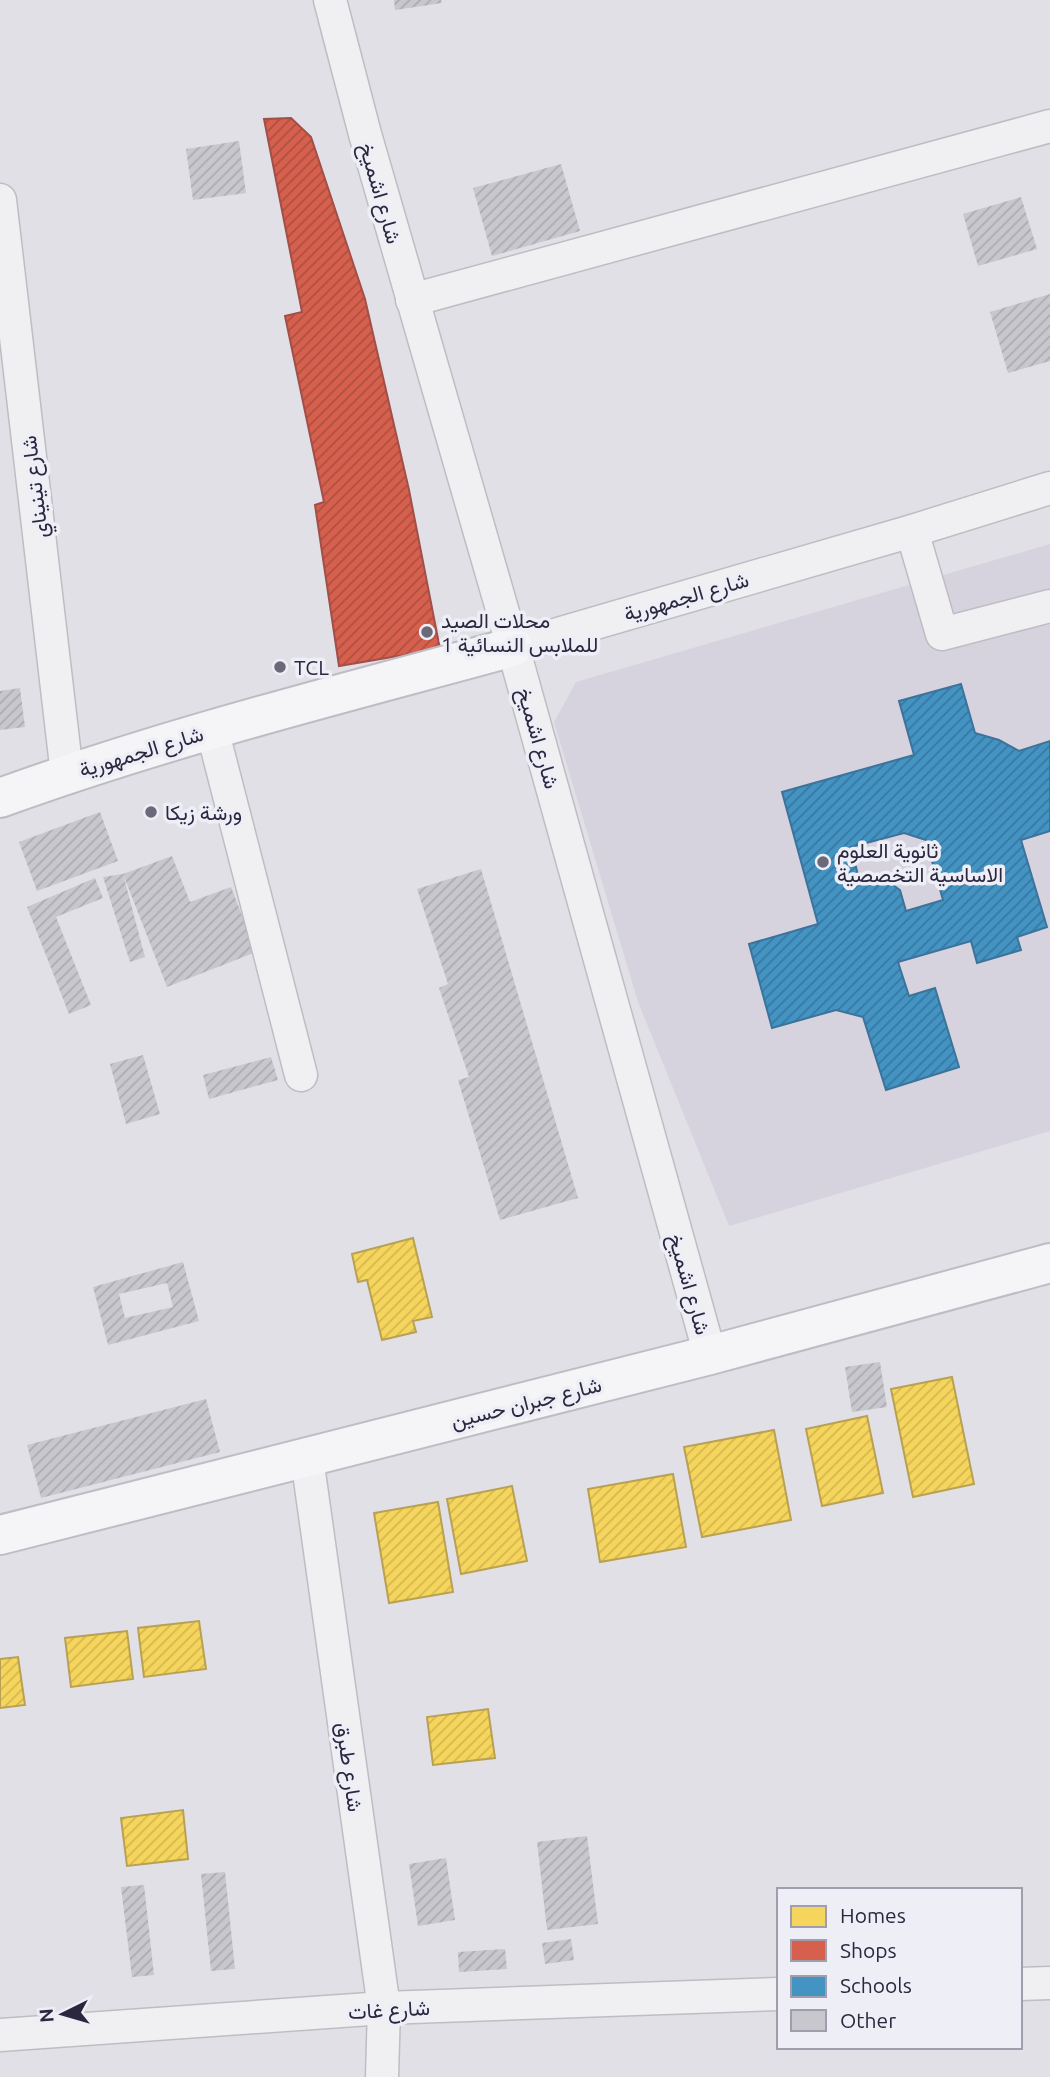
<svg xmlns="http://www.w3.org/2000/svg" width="1050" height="2077" viewBox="0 0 1050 2077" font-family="Ubuntu,Vazirmatn,sans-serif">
  <defs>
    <pattern id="homes-hatch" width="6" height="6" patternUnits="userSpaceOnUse" patternTransform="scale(1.75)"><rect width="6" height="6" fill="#f6d55c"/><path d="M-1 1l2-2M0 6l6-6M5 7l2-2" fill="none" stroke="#d3b751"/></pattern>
    <pattern id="shops-hatch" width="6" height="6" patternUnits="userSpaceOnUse" patternTransform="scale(1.75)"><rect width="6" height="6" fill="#d6604d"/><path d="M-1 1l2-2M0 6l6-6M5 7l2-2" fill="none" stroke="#ae4f41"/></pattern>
    <pattern id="schools-hatch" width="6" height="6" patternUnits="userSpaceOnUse" patternTransform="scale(1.75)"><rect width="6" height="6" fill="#4393c3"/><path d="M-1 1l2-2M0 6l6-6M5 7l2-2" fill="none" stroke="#3878a0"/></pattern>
    <pattern id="building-hatch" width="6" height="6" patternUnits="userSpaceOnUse" patternTransform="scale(1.75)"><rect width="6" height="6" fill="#c8c7ce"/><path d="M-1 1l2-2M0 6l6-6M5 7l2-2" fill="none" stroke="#acabb2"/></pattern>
  </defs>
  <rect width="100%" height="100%" fill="#e1e0e6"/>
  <path fill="#d6d3de" d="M1050,544V1131L729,1226L638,1002L554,722L576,682Z"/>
  <g fill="url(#homes-hatch)" stroke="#b9a153" stroke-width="2">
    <path d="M413,1238L432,1317L413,1321L416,1332L382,1340L367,1280L358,1282L352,1254Z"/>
    <path d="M952,1377L974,1484L913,1497L891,1389Z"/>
    <path d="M867,1416L883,1493L822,1506L806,1429Z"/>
    <path d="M774,1430L791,1520L702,1537L684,1447Z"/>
    <path d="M673,1474L686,1547L600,1562L588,1489Z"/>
    <path d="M512,1486L527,1561L461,1574L447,1499Z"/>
    <path d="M438,1502L453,1592L389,1603L374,1513Z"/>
    <path d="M199,1621L206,1669L144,1677L138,1628Z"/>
    <path d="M127,1631L133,1679L71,1687L65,1638Z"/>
    <path d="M18,1657L25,1705L0,1708V1659Z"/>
    <path d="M488,1709L495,1758L433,1765L427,1717Z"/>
    <path d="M183,1810L188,1859L127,1866L121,1818Z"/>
  </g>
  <path fill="url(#shops-hatch)" stroke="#a24f49" stroke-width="2" d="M291,118L311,137L365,299L409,490L440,649L339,666L315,505L324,502L285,316L302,312L264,119Z"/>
  <path fill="url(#schools-hatch)" stroke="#3c739b" stroke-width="2" fill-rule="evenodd" d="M961,684L975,733L999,740L1019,751L1050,741V831L1021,840L1047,927L1017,937L1021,950L977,963L971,941L898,962L909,996L935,988L959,1067L886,1090L863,1017L836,1010L772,1028L749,944L818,924L782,792L914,755L899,701ZM904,833L926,840L943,900L906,911L900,890L882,877L860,883L851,847Z"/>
  <g fill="url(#building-hatch)" fill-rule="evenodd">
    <path d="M394,0H441L442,3L395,10Z"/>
    <path d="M239,141L246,193L193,200L186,149Z"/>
    <path d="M561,164L580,231L492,256L473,188Z"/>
    <path d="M1021,197L1037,249L978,266L963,214Z"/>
    <path d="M1050,294V361L1008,373L990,312Z"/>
    <path d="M20,688L25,727L0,730V691Z"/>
    <path d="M100,812L118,861L37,891L19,842Z"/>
    <path d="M172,856L190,902L231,887L256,952L167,987L123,874L145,957L130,962L103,877L123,874Z"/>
    <path d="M481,869L578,1198L500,1220L458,1080L469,1077L439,988L448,984L417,889Z"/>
    <path d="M95,878L103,898L56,917L91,1005L69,1014L27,907Z"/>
    <path d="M143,1055L160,1114L126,1124L110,1064Z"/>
    <path d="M271,1057L278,1080L209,1099L203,1075Z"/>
    <path d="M183,1262L199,1321L108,1345L93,1287ZM167,1283L173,1307L125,1318L119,1294Z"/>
    <path d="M880,1362L887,1407L852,1412L845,1367Z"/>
    <path d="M206,1399L220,1452L41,1498L27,1445Z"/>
    <path d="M587,1836L598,1924L547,1930L537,1842Z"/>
    <path d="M446,1858L455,1920L418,1926L409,1864Z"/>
    <path d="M225,1872L235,1969L211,1971L201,1874Z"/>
    <path d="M144,1885L154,1975L132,1977L121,1887Z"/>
    <path d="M571,1939L574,1960L545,1964L542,1943Z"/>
    <path d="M505,1949L507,1969L459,1972L458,1952Z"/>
  </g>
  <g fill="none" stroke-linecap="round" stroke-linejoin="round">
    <g stroke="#bebdc3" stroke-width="35">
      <g id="minor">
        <path d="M330,0L365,134L513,647L710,1355"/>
        <path d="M0,200L67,774"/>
        <path d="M412,300L1050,126"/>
        <path d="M912,531L942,634L1050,606"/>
        <path d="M513,647L912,531L1050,488"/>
        <path d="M212,729L301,1075"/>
        <path d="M307,1458L384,2008L382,2077"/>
        <path d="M1020,1984L1050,1983"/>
        <path d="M0,2035L384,2008L779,1994"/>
      </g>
    </g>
    <g stroke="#bebcc4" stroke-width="42">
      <g id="major">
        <path d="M0,798C168,737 341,694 513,647"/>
        <path d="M0,1535L710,1355L1050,1263"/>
      </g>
    </g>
    <use href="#minor" stroke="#f0f0f2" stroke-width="32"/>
    <use href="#major" stroke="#f5f4f6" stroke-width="38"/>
  </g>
  <g fill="#6a6879" stroke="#eeeef6" stroke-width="2.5">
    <circle cx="427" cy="632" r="7"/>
    <circle cx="280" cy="667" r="7"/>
    <circle cx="151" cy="812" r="7"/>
    <circle cx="823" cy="862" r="7"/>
  </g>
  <g text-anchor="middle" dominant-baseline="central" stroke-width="7" stroke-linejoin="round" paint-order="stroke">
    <g font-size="21" fill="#2a273f" stroke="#eeeef6">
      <text transform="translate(381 193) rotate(74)">شارع اشميخ</text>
      <text transform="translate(34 487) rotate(-97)">شارع تينيناي</text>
      <text transform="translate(686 596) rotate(-16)">شارع الجمهورية</text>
      <text transform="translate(539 738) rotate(74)">شارع اشميخ</text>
      <text transform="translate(141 751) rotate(-17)">شارع الجمهورية</text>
      <text transform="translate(690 1284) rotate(74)">شارع اشميخ</text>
      <text transform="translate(526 1402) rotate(-14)">شارع جبران حسين</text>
      <text transform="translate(350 1767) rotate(82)">شارع طبرق</text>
      <text transform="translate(389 2009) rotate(-3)">شارع غات</text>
    </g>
    <g font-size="21" fill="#2a273f" stroke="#eeeef6" text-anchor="start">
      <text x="441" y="620">محلات الصيد<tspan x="441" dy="24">للملابس النسائية 1</tspan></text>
      <text x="294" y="667">TCL</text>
      <text x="165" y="812">ورشة زيكا</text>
      <text x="837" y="850">ثانوية العلوم<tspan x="837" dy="24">الاساسية التخصصية</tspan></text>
    </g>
  </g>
  <rect x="777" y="1888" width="245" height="161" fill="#eeeef6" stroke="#a09ead" stroke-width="2"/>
  <rect x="791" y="1906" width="35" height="21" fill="#f6d55c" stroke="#a09ead" stroke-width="2"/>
  <text x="840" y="1923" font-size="21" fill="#2a273f">Homes</text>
  <rect x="791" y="1940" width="35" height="21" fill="#d6604d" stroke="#a09ead" stroke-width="2"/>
  <text x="840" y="1958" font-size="21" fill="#2a273f">Shops</text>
  <rect x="791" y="1976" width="35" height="21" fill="#4393c3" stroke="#a09ead" stroke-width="2"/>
  <text x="840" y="1993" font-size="21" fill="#2a273f">Schools</text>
  <rect x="791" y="2010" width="35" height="21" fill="#c8c7ce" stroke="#a09ead" stroke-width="2"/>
  <text x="840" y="2028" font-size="21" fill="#2a273f">Other</text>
  <g transform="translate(63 2014) rotate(265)" stroke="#eeeef6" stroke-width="5" paint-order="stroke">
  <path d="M0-5L12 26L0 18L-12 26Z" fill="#2a273f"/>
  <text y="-10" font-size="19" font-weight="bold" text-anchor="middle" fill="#2a273f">N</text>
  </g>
</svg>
